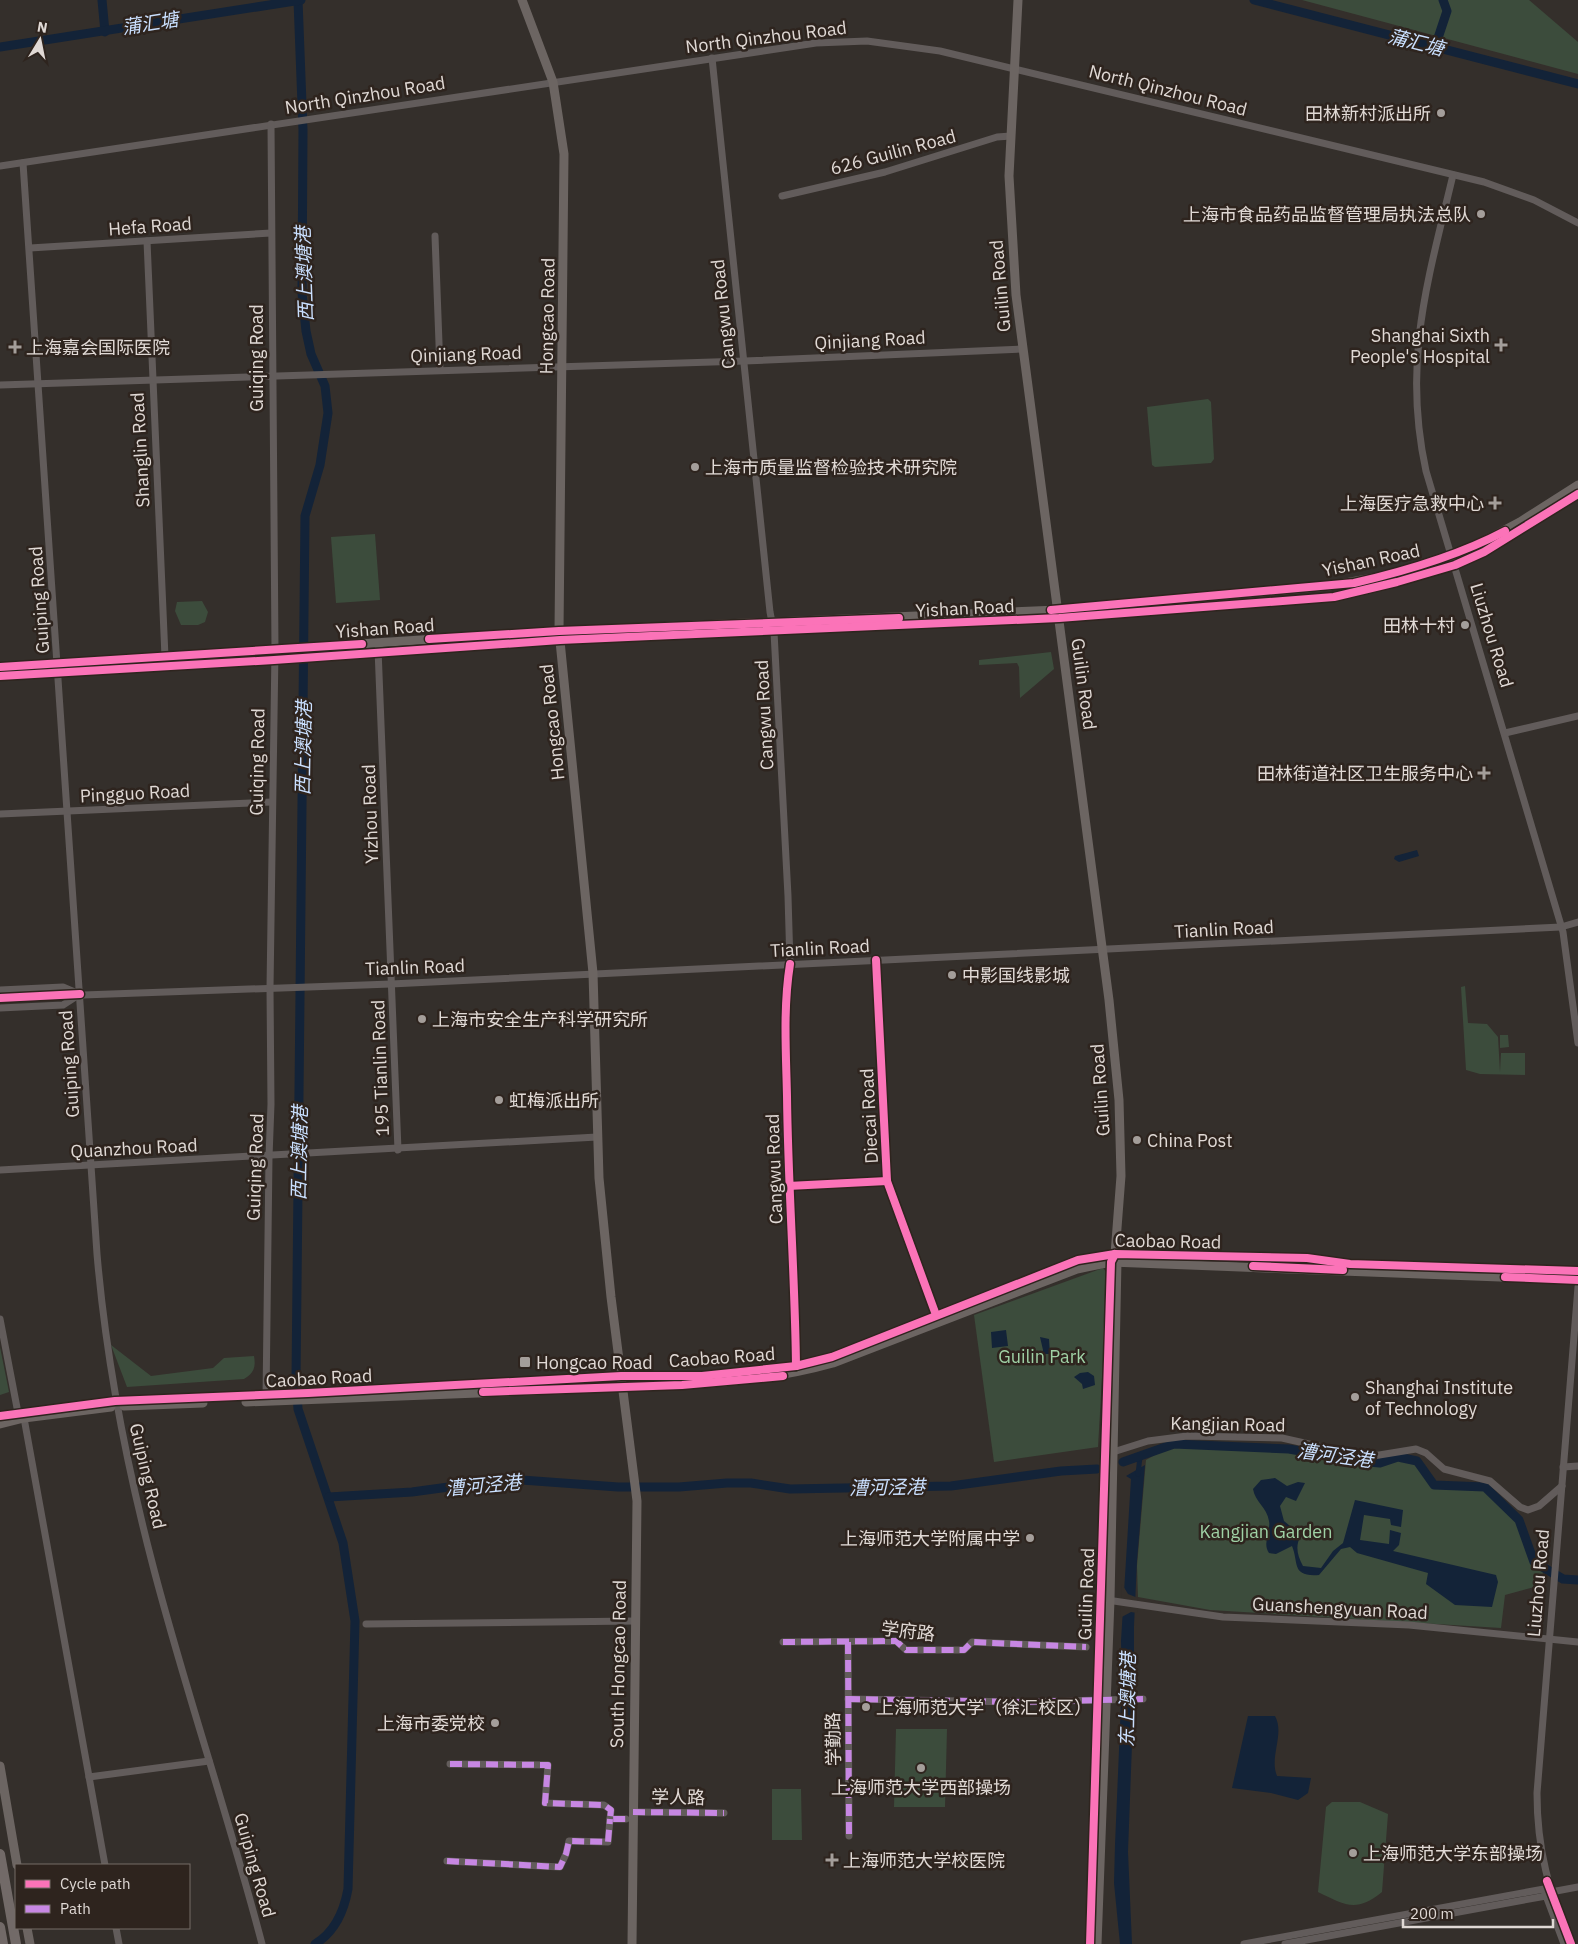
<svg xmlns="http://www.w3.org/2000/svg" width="1578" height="1944" viewBox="0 0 1578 1944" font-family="'IBM Plex Sans','Noto Sans SC',sans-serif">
  <rect width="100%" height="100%" fill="#342f2b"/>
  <g fill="#3c4c3c">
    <path d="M1302,0H1529L1578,42V74Z"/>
    <path d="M1208,399L1211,402L1214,459L1211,463L1155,467L1152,465L1147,407Z"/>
    <path d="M375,534L380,600L336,603L331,537Z"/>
    <path d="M202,601L208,612L205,622L198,625H181L175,611L177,602Z"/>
    <path d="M1051,652L1054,669L1020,698L1019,667L1017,663L979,665V660Z"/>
    <path d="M1465,986L1468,1023L1487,1024L1498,1037L1500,1072L1501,1053H1525V1075L1480,1074L1466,1070L1461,987Z"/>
    <path d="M1500,1035H1508L1509,1047L1500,1048Z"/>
    <path d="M1103,1268L1108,1274L1098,1447L994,1462L974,1315Z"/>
    <path d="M111,1345L151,1376L213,1368L224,1358L254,1356C256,1367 254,1373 244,1379L127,1387Z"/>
    <path d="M0,1347L9,1392L0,1395Z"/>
    <path d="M1174,1444L1289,1449L1356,1461L1380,1463L1398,1457L1417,1461L1434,1485L1485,1487L1519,1520L1534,1562L1543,1569L1542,1585L1505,1595L1501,1628L1210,1610L1138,1597L1137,1566L1146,1460Z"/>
    <path d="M896,1729H947L945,1807H894Z"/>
    <path d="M772,1789H801L802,1840H772Z"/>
    <path d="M1332,1802H1360L1388,1814L1382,1892C1356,1913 1345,1905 1318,1892L1326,1807Z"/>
  </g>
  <g fill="#132338">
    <path d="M1417,850L1419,856L1399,862L1394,859L1395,856Z"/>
    <path d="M1006,1330L1008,1346L992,1348L991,1332Z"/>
    <path d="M1040,1337L1049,1339L1050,1354H1042L1043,1350Z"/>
    <path d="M1088,1372L1094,1376L1095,1385L1083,1389L1082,1384L1074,1377L1080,1373Z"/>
    <path d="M1145,1465L1137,1561L1134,1626V1690L1128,1852L1132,1944H1120L1114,1883L1115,1845L1122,1679L1121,1641L1131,1479L1126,1476Z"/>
    <path d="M1275,1478L1287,1486L1298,1482L1305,1483L1296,1501L1286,1497L1280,1506L1284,1521L1301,1535C1295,1546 1297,1555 1303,1566L1321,1568L1333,1551L1343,1543L1355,1500L1403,1510L1401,1527L1391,1525L1390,1519L1364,1515L1360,1540L1389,1544L1390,1530L1401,1533L1399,1545L1393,1551L1496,1575L1498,1582L1492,1607L1455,1605L1426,1584L1428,1573L1357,1553L1350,1547L1341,1549L1319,1575C1291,1577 1299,1563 1292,1546L1276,1554L1269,1553C1262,1543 1271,1532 1269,1521C1267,1507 1255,1502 1253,1489L1261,1480Z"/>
    <path d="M1248,1716H1275C1285,1734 1269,1757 1277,1776L1311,1778L1308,1793L1298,1800L1271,1793L1232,1788Z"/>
  </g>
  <path fill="#342f2b" d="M1122,1584L1128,1594L1138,1598L1137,1613L1131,1612L1120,1618Z"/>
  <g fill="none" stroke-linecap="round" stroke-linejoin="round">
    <path stroke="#132338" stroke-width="5" d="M1138,1474L1140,1457"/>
    <g stroke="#132338" stroke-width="9">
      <path d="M102,0L105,32"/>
      <path d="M298,0L303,130L302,293L306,331L311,354L325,386L328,413L320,465L305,516L296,1380L298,1409L343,1543L355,1621L348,1889C344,1911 335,1932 315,1944"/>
      <path d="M1254,0L1578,84"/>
      <path d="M0,47L301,0"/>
      <path d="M1435,47L1447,11L1443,0"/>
      <path d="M1123,1462L1174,1444L1289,1449L1356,1461L1380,1463L1398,1457L1417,1461L1434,1485L1485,1487L1519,1520L1534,1562L1563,1579L1578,1580"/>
      <path d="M329,1497L412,1492L507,1479L618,1487H679L727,1483H751L790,1489L951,1486L1061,1471L1097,1469"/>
    </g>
    <g stroke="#625c5b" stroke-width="7">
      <path d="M712,58L770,612L774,632L788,896L790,964L786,1003V1031L788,1186L796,1371"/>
      <path d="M23,163L97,1254C106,1359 126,1463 153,1566C186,1693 229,1817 262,1944"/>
      <path d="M0,166L816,43L867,41L940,51L1484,182L1534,200L1578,223"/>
      <path d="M1453,175C1428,280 1402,361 1426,471L1563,932L1578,1043"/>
      <path d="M782,196L885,172L997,137L1011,136"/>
      <path d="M435,236L440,370"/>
      <path d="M147,241L165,657"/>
      <path d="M30,248L271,233"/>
      <path d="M0,385L744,361L1022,349"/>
      <path d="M378,649L398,1150"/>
      <path d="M1505,733L1578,716"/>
      <path d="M0,814L272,802"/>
      <path d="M876,960L887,1181L938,1320"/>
      <path d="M0,990L63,987L77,993"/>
      <path d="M0,998L391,984L1561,927L1578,922"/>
      <path d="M0,1008L63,1005L80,994"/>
      <path d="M0,1170L597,1137"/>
      <path d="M788,1186L887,1181"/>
      <path d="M0,1319L18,1413"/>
      <path d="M266,1398L269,1157L271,1104L270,988L275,650L271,124"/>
      <path d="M24,1418L105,1865"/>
      <path d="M1110,1453L1148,1441L1187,1436L1282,1438L1367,1457L1416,1449L1426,1453L1444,1469L1490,1481L1520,1507L1528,1510L1539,1506L1562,1486"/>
      <path d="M1563,1467L1578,1466"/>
      <path d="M1107,1600L1223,1617L1409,1625L1578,1642"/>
      <path d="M366,1624L635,1621"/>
      <path d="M783,1642L896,1641L906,1650H964L972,1642L1086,1647"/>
      <path d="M848,1642L849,1836"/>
      <path d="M848,1699L1021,1702L1143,1699"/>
      <path d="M450,1764L548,1765L545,1803L604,1805L611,1810L610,1819H626"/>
      <path d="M89,1777L209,1761"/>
      <path d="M633,1812L724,1813"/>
      <path d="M447,1861L560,1867L566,1854L569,1841L608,1842L610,1819"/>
      <path d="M1545,1893L1564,1944"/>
      <path d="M116,1928L119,1944"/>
      <path d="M1244,1944L1544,1889L1551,1892"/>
      <path d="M1285,1944L1546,1896L1551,1892L1578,1887"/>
      <path d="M1571,1944C1549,1891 1537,1851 1537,1793L1578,1287"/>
    </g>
    <g stroke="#6c6562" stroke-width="9">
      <path d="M522,0L553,82L564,154L559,631L593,973L599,1178L611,1297L637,1501L632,1944"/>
      <path d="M1018,0L1009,176L1016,295L1109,1000L1119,1100L1121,1176L1115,1254L1117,1261L1110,1600L1097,1944"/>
      <path d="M0,667L559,631L1058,610L1329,586L1389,575L1469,549L1520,522L1578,485"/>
      <path d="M0,676L274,660L560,640L1059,618L1334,597L1397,582L1455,565L1484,552L1578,494"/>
      <path d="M246,1402L682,1385C734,1382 783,1377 833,1363L1077,1269L1111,1262L1578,1280"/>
      <path d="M124,1406L203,1403"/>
      <path d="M0,1416L115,1401L308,1393L621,1376H702L796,1366L832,1357L1078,1260L1115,1254L1307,1258L1350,1264L1578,1271"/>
      <path d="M0,1424L24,1418L111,1407"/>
      <path d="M0,1766L17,1865"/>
      <path d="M27,1928L30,1944"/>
      <path d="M1090,1944L1106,1454L1108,1329L1113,1259"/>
    </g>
    <g stroke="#726a68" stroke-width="10">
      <path d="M0,1854L16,1944"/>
      <path d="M0,1927L3,1944"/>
    </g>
    <g stroke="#c787e3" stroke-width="6" stroke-dasharray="12 6" stroke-linecap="butt">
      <path d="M783,1642L896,1641L906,1650H964L972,1642L1086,1647"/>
      <path d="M848,1642L849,1836"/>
      <path d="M848,1699L1021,1702L1143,1699"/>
      <path d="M450,1764L548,1765L545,1803L604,1805L611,1810L610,1819H626"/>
      <path d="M633,1812L724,1813"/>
      <path d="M447,1861L560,1867L566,1854L569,1841L608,1842L610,1819"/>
    </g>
    <g stroke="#2e241e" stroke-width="11">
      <g id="cycleway">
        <path d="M1051,610L1354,583C1406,571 1458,556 1505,531"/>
        <path d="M429,639L559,631L899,618"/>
        <path d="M0,667L362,644"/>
        <path d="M0,676L274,660L560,640L1059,618L1334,597L1397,582L1455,565L1484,552L1578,494"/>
        <path d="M876,960L887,1181L936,1315"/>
        <path d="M790,964C783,1008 786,1052 787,1096C788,1186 795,1276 796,1366"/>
        <path d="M0,998L80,994"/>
        <path d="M788,1186L887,1181"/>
        <path d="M1253,1266L1343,1270"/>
        <path d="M1505,1277L1578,1280"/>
        <path d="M483,1392L682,1385L783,1376"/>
        <path d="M0,1416L115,1401L308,1393L621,1376H702L796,1366L832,1357L1078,1260L1115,1254L1307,1258L1350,1264L1578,1271"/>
        <path d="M1547,1881L1571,1944"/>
        <path d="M1090,1944L1111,1262L1115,1254"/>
      </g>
    </g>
    <use href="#cycleway" stroke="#fb73b8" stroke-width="8"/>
  </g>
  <g fill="#a49e9a" stroke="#2e241e" stroke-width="2">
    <circle cx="1441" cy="113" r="5"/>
    <circle cx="1481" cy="214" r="5"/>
    <path d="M1498.5 337.5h5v5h5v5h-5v5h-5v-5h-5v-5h5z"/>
    <path d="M12.5 339.5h5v5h5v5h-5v5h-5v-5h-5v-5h5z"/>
    <circle cx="695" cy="467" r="5"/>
    <path d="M1492.5 495.5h5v5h5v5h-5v5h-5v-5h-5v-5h5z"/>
    <circle cx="1465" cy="625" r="5"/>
    <path d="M1481.5 765.5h5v5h5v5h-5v5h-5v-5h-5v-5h5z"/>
    <circle cx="952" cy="975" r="5"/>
    <circle cx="422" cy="1019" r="5"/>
    <circle cx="499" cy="1100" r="5"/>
    <circle cx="1137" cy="1140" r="5"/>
    <rect x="519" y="1356" width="12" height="12" rx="2.5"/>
    <circle cx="1355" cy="1397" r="5"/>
    <circle cx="1030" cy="1538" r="5"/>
    <circle cx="866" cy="1707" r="5"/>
    <circle cx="495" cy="1723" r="5"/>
    <circle cx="921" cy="1768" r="5"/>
    <circle cx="1353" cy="1853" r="5"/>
    <path d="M829.5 1852.5h5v5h5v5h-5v5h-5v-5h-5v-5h5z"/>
  </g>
  <g text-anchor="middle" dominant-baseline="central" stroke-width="5" stroke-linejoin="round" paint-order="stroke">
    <g font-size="18" fill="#e0d9d5" stroke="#2e241e">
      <text transform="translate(766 37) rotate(-7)">North Qinzhou Road</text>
      <text transform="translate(1168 90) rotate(14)">North Qinzhou Road</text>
      <text transform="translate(365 95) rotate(-9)">North Qinzhou Road</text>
      <text transform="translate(893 152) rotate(-15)">626 Guilin Road</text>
      <text transform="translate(150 226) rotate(-4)">Hefa Road</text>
      <text transform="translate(1000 286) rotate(-95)">Guilin Road</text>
      <text transform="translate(723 314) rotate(-96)">Cangwu Road</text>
      <text transform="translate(547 316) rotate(-89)">Hongcao Road</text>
      <text transform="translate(870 340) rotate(-3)">Qinjiang Road</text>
      <text transform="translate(466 354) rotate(-2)">Qinjiang Road</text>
      <text transform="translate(256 358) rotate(-90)">Guiqing Road</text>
      <text transform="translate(140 450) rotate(-93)">Shanglin Road</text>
      <text transform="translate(1371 560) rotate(-12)">Yishan Road</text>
      <text transform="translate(39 600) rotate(-94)">Guiping Road</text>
      <text transform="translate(965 608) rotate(-3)">Yishan Road</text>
      <text transform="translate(385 628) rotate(-4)">Yishan Road</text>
      <text transform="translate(1492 635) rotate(73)">Liuzhou Road</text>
      <text transform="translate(1084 684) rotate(82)">Guilin Road</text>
      <text transform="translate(764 715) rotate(-93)">Cangwu Road</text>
      <text transform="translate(552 722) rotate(-96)">Hongcao Road</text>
      <text transform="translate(257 762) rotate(-89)">Guiqing Road</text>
      <text transform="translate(135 793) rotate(-3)">Pingguo Road</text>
      <text transform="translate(370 814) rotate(-92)">Yizhou Road</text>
      <text transform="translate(1224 929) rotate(-3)">Tianlin Road</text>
      <text transform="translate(820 948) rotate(-3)">Tianlin Road</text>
      <text transform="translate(415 967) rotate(-2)">Tianlin Road</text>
      <text transform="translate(69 1064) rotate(-94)">Guiping Road</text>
      <text transform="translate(380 1068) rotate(-92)">195 Tianlin Road</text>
      <text transform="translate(1100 1090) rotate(-94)">Guilin Road</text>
      <text transform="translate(869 1116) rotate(-93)">Diecai Road</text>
      <text transform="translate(134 1148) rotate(-3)">Quanzhou Road</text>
      <text transform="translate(255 1167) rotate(-88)">Guiqing Road</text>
      <text transform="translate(774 1169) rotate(-92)">Cangwu Road</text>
      <text transform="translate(1168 1241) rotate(1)">Caobao Road</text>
      <text transform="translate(722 1357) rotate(-4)">Caobao Road</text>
      <text transform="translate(319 1378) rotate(-3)">Caobao Road</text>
      <text transform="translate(1228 1424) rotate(1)">Kangjian Road</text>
      <text transform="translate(148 1476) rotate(77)">Guiping Road</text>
      <text transform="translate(1538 1583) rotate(-85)">Liuzhou Road</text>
      <text transform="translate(1086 1594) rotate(-88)">Guilin Road</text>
      <text transform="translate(1340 1608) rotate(3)">Guanshengyuan Road</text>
      <text transform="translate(908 1631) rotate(7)">学府路</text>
      <text transform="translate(618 1664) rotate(-89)">South Hongcao Road</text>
      <text transform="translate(833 1739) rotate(-91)">学勤路</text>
      <text transform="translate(678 1797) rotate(1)">学人路</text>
      <text transform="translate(255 1865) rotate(74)">Guiping Road</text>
    </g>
    <g font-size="18" fill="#e0d9d5" stroke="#2e241e" text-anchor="start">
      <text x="1431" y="113" text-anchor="end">田林新村派出所</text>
      <text x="1471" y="214" text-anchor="end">上海市食品药品监督管理局执法总队</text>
      <text x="1490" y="335" text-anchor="end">Shanghai Sixth<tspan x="1490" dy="21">People's Hospital</tspan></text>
      <text x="26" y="347">上海嘉会国际医院</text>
      <text x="705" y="467">上海市质量监督检验技术研究院</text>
      <text x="1484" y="503" text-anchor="end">上海医疗急救中心</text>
      <text x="1455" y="625" text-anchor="end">田林十村</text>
      <text x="1473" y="773" text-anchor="end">田林街道社区卫生服务中心</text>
      <text x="962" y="975">中影国线影城</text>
      <text x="432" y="1019">上海市安全生产科学研究所</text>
      <text x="509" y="1100">虹梅派出所</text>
      <text x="1147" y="1140">China Post</text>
      <text x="536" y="1362">Hongcao Road</text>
      <text x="1365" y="1387">Shanghai Institute<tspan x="1365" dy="21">of Technology</tspan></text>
      <text x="1020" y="1538" text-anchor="end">上海师范大学附属中学</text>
      <text x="876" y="1707">上海师范大学（徐汇校区）</text>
      <text x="485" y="1723" text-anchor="end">上海市委党校</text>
      <text x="921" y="1787" text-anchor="middle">上海师范大学西部操场</text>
      <text x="1363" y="1853">上海师范大学东部操场</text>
      <text x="843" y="1860">上海师范大学校医院</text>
    </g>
    <g font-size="18" fill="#9fd1a5" stroke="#2e241e">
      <text x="1042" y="1356">Guilin Park</text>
      <text x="1266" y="1531">Kangjian Garden</text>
    </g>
    <g font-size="19" font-style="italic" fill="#c9dffe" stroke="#2e241e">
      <text transform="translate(150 23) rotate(-9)">蒲汇塘</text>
      <text transform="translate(1416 42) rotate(14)">蒲汇塘</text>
      <text transform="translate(304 274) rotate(-92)">西上澳塘港</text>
      <text transform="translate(303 748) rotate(-89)">西上澳塘港</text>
      <text transform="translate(299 1153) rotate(-89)">西上澳塘港</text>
      <text transform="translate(1335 1455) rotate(8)">漕河泾港</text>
      <text transform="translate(483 1485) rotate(-5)">漕河泾港</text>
      <text transform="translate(887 1487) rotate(-1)">漕河泾港</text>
      <text transform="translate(1127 1700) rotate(-89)">东上澳塘港</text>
    </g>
  </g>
  <rect x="15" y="1864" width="175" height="65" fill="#2e241e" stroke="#756c67"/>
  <rect x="25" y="1880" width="25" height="8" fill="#fb73b8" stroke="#756c67"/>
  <text x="60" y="1889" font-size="15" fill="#e0d9d5">Cycle path</text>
  <rect x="25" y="1905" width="25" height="8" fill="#c787e3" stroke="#756c67"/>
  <text x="60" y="1914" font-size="15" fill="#e0d9d5">Path</text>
  <g transform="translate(40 40) rotate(10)" stroke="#2e241e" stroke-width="4" paint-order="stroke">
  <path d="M0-4L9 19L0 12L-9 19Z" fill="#e0d9d5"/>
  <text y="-8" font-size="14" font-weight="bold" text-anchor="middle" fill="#e0d9d5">N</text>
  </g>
  <path d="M1403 1919v8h150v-8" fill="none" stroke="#e0d9d5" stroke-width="2.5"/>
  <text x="1410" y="1919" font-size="15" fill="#e0d9d5" stroke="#2e241e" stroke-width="4" paint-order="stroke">200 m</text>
</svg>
